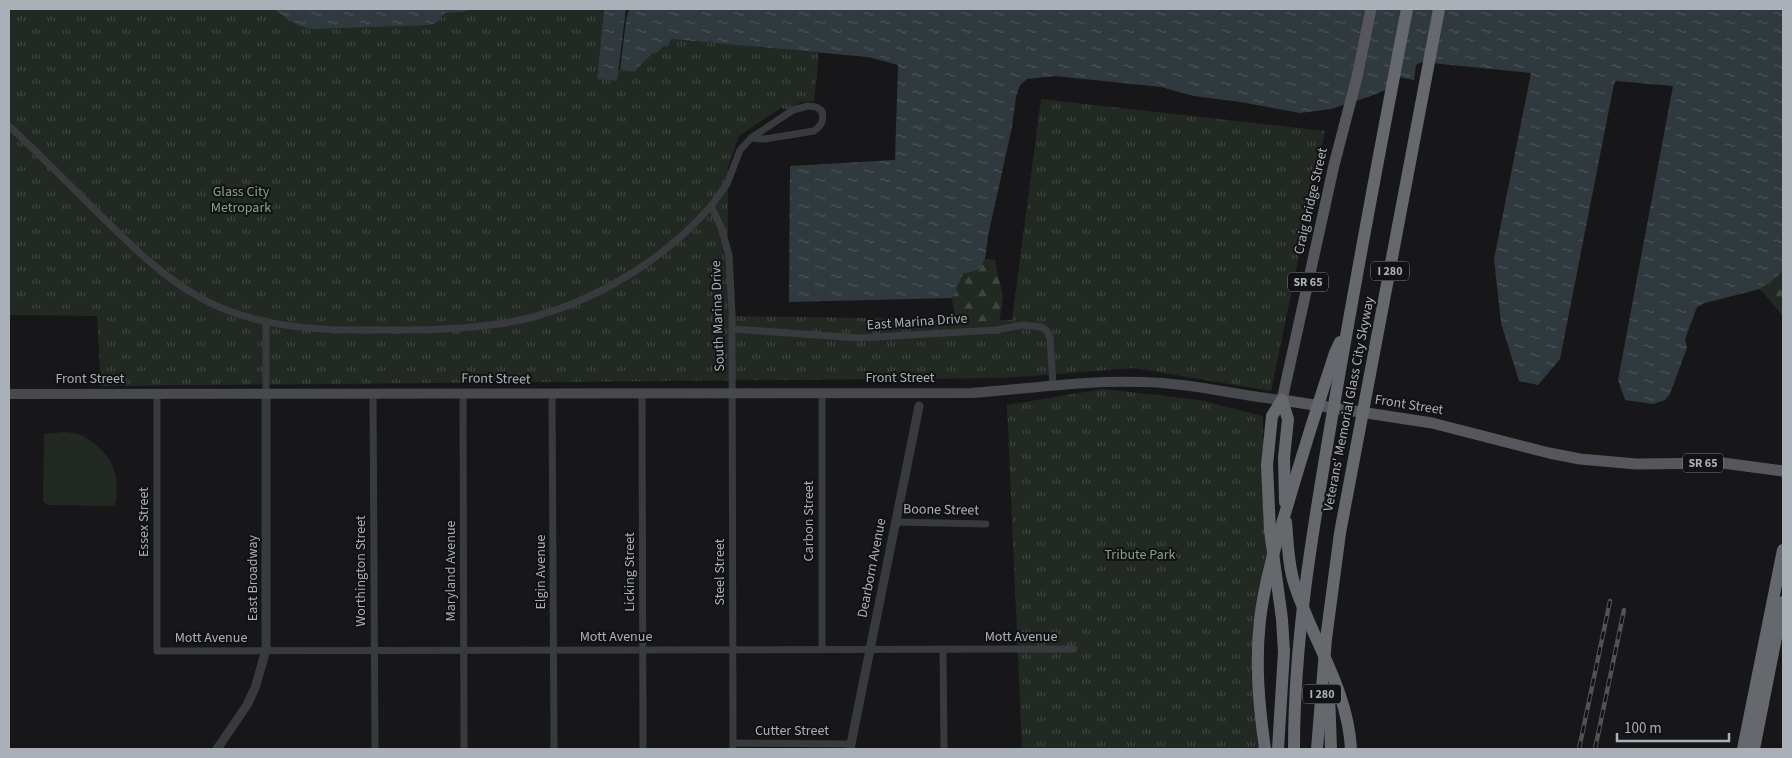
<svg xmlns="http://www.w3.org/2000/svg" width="1792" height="758" viewBox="0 0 1792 758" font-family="'Source Sans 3',sans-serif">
  <defs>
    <pattern id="grass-tufts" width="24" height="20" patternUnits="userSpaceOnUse" patternTransform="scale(1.25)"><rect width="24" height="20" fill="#222922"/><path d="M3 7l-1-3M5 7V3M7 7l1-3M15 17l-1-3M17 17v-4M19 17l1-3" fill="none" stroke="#3f4640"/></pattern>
    <pattern id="forest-firs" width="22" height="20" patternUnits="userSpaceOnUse" patternTransform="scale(1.25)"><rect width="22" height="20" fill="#222922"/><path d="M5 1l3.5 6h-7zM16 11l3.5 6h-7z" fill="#3f4640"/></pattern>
    <pattern id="water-ripples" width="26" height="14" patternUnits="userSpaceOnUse" patternTransform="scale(1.25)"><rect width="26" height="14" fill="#303a3e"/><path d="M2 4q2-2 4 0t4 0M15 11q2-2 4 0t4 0" fill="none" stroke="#4b5458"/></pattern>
  </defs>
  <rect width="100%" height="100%" fill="#171719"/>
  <g fill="url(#grass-tufts)">
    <path d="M9,9H273L297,25L437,22L445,13L463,12L473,9H604L597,78L617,81L618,70L634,72L653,53H657L671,39L819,53L814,101L801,102L789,110L781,108L739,136L728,167V316L1012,320L1041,99L1325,131L1271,391L1134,368L1002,378L101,386L97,316L9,315Z"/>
    <path d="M1103,389L1199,400L1263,416V516L1267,561L1251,672L1258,749H1022L1007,405Z"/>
  </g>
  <g fill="url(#forest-firs)">
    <path d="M985,259L995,260L1003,297L999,324L986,328L956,325L952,298L963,274L978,270Z"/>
    <path d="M1783,271V316L1760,289L1772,281Z"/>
  </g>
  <path fill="#222922" d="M63,432C68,432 74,433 79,434C85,436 91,441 96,445C116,461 120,481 115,506L48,505L43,501L44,434Z"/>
  <g fill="url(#water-ripples)">
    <path d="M273,9H473L463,12L445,13L437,22L430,25L312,29L297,25Z"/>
    <path d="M604,9H626L617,81L597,79Z"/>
    <path d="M629,9H1783V271L1772,281L1760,289L1705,303L1697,307L1685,339L1687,348L1670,394L1665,400L1653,404L1625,400L1618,380L1673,86L1616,81L1614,84L1560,359L1538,385L1519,381L1501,323L1494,259L1531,73L1422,62L1416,65L1414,80L1398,77L1391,88L1368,97L1331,109L1300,113L1240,102L1194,96L1161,87L1055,76L1027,79L1020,85L1016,96L1012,127L988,236L985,259L978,270L963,274L952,298L789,302L790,166L895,160L898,65L868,57L671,39L668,46H664L657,53H653L634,72L620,70L626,21Z"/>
  </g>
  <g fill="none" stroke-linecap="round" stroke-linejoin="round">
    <g stroke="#393a3e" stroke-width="7">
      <path d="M9,126C39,154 69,184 99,214C130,244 160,275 199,297C252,327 316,331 376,330C417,330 458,330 498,324C577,313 659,266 711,206"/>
      <path d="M266,322V393"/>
      <path d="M732,329L859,338L996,330L1023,325L1041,327L1047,331L1050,338L1053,386"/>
      <path d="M373,393L375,749"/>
      <path d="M463,393L464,749"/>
      <path d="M822,393V650"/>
      <path d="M157,394V651L1074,649"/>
      <path d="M552,394L554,749"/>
      <path d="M642,394L643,749"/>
      <path d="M895,522L986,524"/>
      <path d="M943,649L944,749"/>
      <path d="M733,743L851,744"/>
      <path d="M733,749L732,314L729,255L721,227L711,206L727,184L740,150L751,138L793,110L808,106L816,107L822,111C824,121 822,125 814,131L765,139L751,138"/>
    </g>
    <g stroke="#393a3e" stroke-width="9">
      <path d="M217,749L247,705L255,688L266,650V393"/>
      <path d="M850,749L919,406"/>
    </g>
    <path stroke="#47494d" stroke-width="10" d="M9,394L971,393C1028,389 1085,380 1142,382C1190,383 1236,395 1282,400"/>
    <path stroke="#55575c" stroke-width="11" d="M1371,9L1357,77L1334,165L1282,400L1432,423L1549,453L1580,459L1636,464L1723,463L1783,471"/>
    <g stroke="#65696e" stroke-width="12">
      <path d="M1282,400L1288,419L1284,458L1285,502"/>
      <path d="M1286,522C1288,543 1288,566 1295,586C1313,641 1348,690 1351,749"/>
      <path d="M1329,694L1331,749"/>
      <path d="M1265,749C1259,706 1255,664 1260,620C1264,585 1274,551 1284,517C1300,462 1317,407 1335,353L1340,342"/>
      <path d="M1278,749L1284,652L1282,619L1270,531L1267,465L1272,416L1282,400"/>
      <path d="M1294,749C1294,635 1314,523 1333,411C1356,277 1381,143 1407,9"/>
      <path d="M1317,749L1326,639L1340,533L1439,9"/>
      <path d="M1743,749L1783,550"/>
      <path d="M1754,749L1783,602"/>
    </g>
    <g stroke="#505256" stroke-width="4.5">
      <g id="rail">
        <path d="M1579,749L1610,601"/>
        <path d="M1595,749L1624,610"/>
      </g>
    </g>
    <use href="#rail" stroke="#121214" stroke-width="2.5" stroke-dasharray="8" stroke-linecap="butt"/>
  </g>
  <g text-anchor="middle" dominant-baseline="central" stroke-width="4" stroke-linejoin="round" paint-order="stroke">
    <g fill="#121214" stroke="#7c8187" stroke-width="1">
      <rect x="1371" y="261.5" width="38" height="19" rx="4"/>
      <rect x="1288" y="272.5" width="40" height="19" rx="4"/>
      <rect x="1683" y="453.5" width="40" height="19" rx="4"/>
      <rect x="1303" y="684.5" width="38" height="19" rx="4"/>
    </g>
    <g font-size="12" font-weight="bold" fill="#aab0b8">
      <text x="1390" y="271">I 280</text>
      <text x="1308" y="282">SR 65</text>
      <text x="1703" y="463">SR 65</text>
      <text x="1322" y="694">I 280</text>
    </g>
    <g font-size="14" fill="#85a183" stroke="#121214">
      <text x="241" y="192">Glass City<tspan x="241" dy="16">Metropark</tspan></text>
      <text x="1140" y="555">Tribute Park</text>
    </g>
    <g font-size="14" fill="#aab0b8" stroke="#121214">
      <text transform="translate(1311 201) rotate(-77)">Craig Bridge Street</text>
      <text transform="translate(718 316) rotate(-92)">South Marina Drive</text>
      <text transform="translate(917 322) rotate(-4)">East Marina Drive</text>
      <text x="900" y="378">Front Street</text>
      <text x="90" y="379">Front Street</text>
      <text transform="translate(496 379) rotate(1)">Front Street</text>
      <text transform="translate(1349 404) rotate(-79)">Veterans' Memorial Glass City Skyway</text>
      <text transform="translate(1409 405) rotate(9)">Front Street</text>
      <text transform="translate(941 510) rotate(1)">Boone Street</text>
      <text transform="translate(809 521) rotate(-90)">Carbon Street</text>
      <text transform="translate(144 522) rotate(-90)">Essex Street</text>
      <text transform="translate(872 568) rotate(-79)">Dearborn Avenue</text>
      <text transform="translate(361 571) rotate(-90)">Worthington Street</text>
      <text transform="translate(451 571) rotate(-90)">Maryland Avenue</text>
      <text transform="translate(541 572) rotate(-90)">Elgin Avenue</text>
      <text transform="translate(630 572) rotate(-90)">Licking Street</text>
      <text transform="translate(720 572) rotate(-90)">Steel Street</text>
      <text transform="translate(253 578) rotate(-90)">East Broadway</text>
      <text x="616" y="637">Mott Avenue</text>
      <text x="1021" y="637">Mott Avenue</text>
      <text x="211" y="638">Mott Avenue</text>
      <text x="792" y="731">Cutter Street</text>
    </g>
  </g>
  <rect width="1792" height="758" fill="none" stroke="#aab0b8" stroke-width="20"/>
  <path d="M1617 733v8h112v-8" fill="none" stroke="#aab0b8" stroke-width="2.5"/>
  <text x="1624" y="733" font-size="15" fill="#aab0b8" stroke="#121214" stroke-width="4" paint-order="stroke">100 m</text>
</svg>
